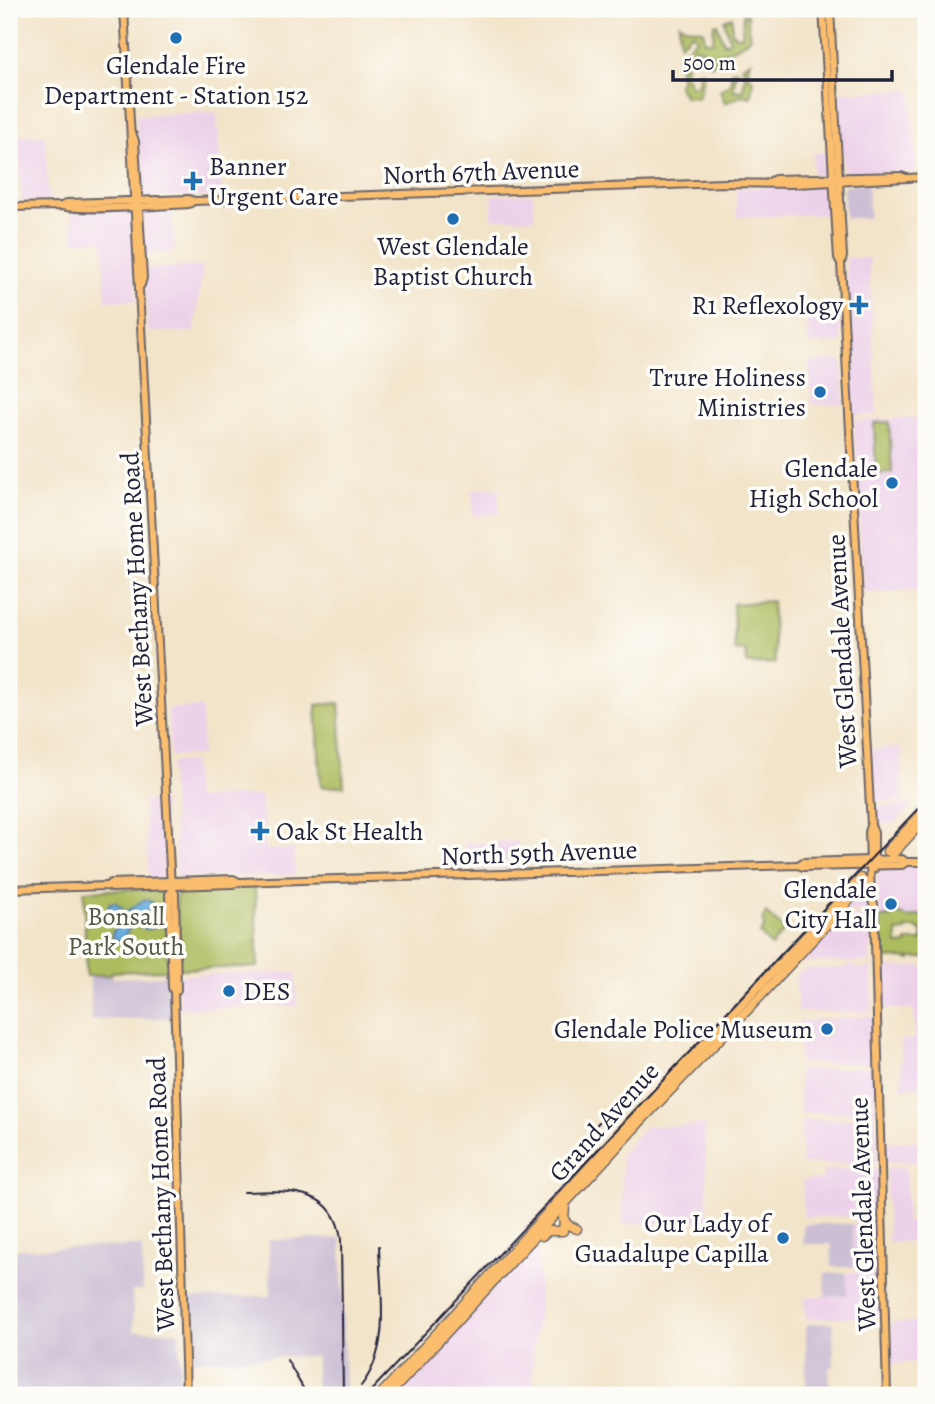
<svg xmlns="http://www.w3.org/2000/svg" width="935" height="1404" viewBox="0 0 935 1404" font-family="Alegreya,serif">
  <rect width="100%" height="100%" fill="#fdfcf7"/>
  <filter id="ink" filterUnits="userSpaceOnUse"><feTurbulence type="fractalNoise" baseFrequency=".0143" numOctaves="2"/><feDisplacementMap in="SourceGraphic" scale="14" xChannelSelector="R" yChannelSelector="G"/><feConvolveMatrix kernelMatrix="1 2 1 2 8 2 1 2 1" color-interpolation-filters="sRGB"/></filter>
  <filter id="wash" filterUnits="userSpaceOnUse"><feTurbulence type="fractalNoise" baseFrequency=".00686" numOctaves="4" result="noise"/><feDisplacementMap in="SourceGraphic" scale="28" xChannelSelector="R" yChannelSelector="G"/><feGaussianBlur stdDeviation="1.57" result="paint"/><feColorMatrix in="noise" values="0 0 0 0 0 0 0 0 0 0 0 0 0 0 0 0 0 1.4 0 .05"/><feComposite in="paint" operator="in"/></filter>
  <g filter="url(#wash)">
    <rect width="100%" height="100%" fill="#f2e4c9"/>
    <g fill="#edd1e9">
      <path d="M911,90L916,172H844L837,94L840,92Z"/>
      <path d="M217,112L222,196L143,197L136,115Z"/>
      <path d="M45,135L49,201L22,202L18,136Z"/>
      <path d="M829,152V173L813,175V153Z"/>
      <path d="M827,186L831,189L833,214L737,217L736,188Z"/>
      <path d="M533,194L534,218L492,219V195Z"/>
      <path d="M172,207L174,253L144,254L143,211Z"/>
      <path d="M72,210H131L137,300L106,301L103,244L100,240L74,241Z"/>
      <path d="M848,258H869L877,415H854L846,261Z"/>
      <path d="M203,266L194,332H148L144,269Z"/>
      <path d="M840,317L841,343L808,344L807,319Z"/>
      <path d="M842,360L844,404L811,405L809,361Z"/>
      <path d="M926,417V590L866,592L863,591L854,421Z"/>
      <path d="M499,488V514L473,516L472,489Z"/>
      <path d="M202,707V755L170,756L168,709Z"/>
      <path d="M901,747L902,801H875L874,799L871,750Z"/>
      <path d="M174,762H193L195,798L261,795L266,850L294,849L295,875L177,877L170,766Z"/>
      <path d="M143,801H161L163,803L167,874L163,878L149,880Z"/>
      <path d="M914,802L895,823L875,824L874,809L876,806L905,805Z"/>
      <path d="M517,841L519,865L517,868L465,870L464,843Z"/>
      <path d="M926,866V914L908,918L896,913L891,917L880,918V908L877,907L878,869Z"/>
      <path d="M869,883V911L860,910L861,912L841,913Z"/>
      <path d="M865,916L871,919L870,962H799L842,918Z"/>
      <path d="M846,966H855L856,968H867V966L872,967V1012H798L796,978L798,973L807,969L847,968Z"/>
      <path d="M926,966V1087L902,1088L901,1040L915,1039L914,1009H880L879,968Z"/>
      <path d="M296,972L297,1006L182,1009L179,1007V978L181,975Z"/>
      <path d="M871,1016L874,1019V1063H800L798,1021Z"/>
      <path d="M874,1067L876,1112L800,1113L799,1072L801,1070Z"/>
      <path d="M876,1118L878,1142L877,1162L875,1163L802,1164L801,1120Z"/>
      <path d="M703,1123L705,1126L708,1221L623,1224L621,1154L646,1126L702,1125Z"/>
      <path d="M918,1141L919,1162H885L884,1142Z"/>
      <path d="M906,1167L907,1222H926V1241L888,1242L886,1168Z"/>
      <path d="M867,1168L869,1170L876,1168L878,1170L877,1216L804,1217L802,1180L823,1179V1170Z"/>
      <path d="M875,1223L878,1227L880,1265L853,1267L852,1224Z"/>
      <path d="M538,1243L539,1310L533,1348V1395H393L483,1298Z"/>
      <path d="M879,1272L880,1316L807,1319L805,1317V1297L846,1295V1273Z"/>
      <path d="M926,1321V1361L891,1364V1323Z"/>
    </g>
    <g fill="#ccbfd4">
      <path d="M868,183L869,218H845L843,188L845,186Z"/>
      <path d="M111,975L112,978L169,976L171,1018L91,1020L90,976Z"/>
      <path d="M805,1224H852L853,1267H832L831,1244H803V1227Z"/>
      <path d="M341,1238L345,1388L339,1395H315L316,1356L189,1360L188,1298L271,1296L269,1240Z"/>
      <path d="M142,1246L143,1290L132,1291L134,1331H179L181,1395H11L9,1252L15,1249Z"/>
      <path d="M825,1273H846L847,1295L825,1296Z"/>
      <path d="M833,1323L834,1366L829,1367L830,1395H806V1327L808,1324Z"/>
    </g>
    <g fill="#adbc5f" stroke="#686f4d" stroke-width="2" fill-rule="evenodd">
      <path d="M743,14H747L750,38L737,47L717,54L718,63L711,65L712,54L695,47L687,54L683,52L697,38L693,33L680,44L679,23L685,27L703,30L705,41H713L714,24H717L724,43L730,41L724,20L732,17V32L736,36H742Z"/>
      <path d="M751,61L748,66L750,78L753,79L751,97L743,95L725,103L720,90C729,86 733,81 731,71L739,70L736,71L733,90L743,91L745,75L742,66Z"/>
      <path d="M679,62L686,65L685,74L691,86L697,85L700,71L704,74L698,98L692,96L685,97L678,85L681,81Z"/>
      <path d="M889,422L892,473L876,474L874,423Z"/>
      <path d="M772,601L775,663L747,664L746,650L735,651L733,604Z"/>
      <path d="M339,703L344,786L321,787L316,705Z"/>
      <path d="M255,886L258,967L179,969L176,893L179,890Z"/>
      <path d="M130,889L166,891L168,970L112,972L111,975L86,976L84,891Z"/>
      <path d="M896,912L908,918L926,914V958H911V960L905,958L883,959V961L879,959L881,953L880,928H878L880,918L891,917ZM906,928H918L919,931H922V941H907V944L897,945V932L906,931Z"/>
      <path d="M766,913L785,930L771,946L760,934L764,928L763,918Z"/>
    </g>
    <path fill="#6aafe0" stroke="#46688e" stroke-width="2" d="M145,899L153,903L147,912L154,924L153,928L146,929L134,922C127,926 129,936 119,940L113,939L112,933L118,926L119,922L108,911L109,903L115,902L126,912Z"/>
  </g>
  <g filter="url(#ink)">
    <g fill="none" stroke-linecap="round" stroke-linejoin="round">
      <g stroke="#6b666d" stroke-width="10">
        <g id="major">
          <path d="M124,9L171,887L175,893L177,990L174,992"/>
          <path d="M823,9L837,243L838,258L841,263"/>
          <path d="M830,9L843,257L841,263L871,826L869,832L871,899L874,905"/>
          <path d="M133,135L135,141L143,278L141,285"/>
          <path d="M769,182L775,179L901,176L906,178"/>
          <path d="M62,206L67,203L189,199L194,201L725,183L796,184L926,177"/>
          <path d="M9,207L62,206C76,212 167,205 189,204L194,201"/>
          <path d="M871,826L874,832V869"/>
          <path d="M798,865L803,862L902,859L906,862"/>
          <path d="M107,886L111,883L233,879L239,882L798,865L803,867L902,865L906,862H926"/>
          <path d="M9,889L107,886L112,888L233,884L239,882"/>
          <path d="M172,891L169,894L172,988L174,992L186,1395"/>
          <path d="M874,904L887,1395"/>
        </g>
      </g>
      <g stroke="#6b666d" stroke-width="11">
        <g id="highway">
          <path d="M887,851L926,809"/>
          <path d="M892,855L926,818"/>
          <path d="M563,1218L568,1225L577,1229"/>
          <path d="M542,1236L548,1231H563L565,1207"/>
          <path d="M380,1395L637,1115L861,878"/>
          <path d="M389,1395L642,1120L760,997L866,882"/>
        </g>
      </g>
      <use href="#major" stroke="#fbbe6e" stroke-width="6"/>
      <use href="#highway" stroke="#fbbe6e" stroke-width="8"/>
      <g stroke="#22223b" stroke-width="2">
        <path d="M559,1177L585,1137L631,1088"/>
        <path d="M243,1192C285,1191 335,1185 341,1240L343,1395"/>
        <path d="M287,1360L307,1395"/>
        <path d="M361,1386C392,1347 380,1293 379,1246"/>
        <path d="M367,1395L926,800"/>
      </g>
    </g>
  </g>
  <g fill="#1f6fb2" stroke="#fdfcf7" stroke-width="2.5">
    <circle cx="176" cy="38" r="7"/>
    <path d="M189.5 170.5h7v7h7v7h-7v7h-7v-7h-7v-7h7z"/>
    <circle cx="453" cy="219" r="7"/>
    <path d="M855.5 294.5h7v7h7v7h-7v7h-7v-7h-7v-7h7z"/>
    <circle cx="820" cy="392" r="7"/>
    <circle cx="892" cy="483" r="7"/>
    <path d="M256.5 820.5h7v7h7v7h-7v7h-7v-7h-7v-7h7z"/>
    <circle cx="891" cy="904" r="7"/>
    <circle cx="229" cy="991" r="7"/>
    <circle cx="827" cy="1029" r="7"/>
    <circle cx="783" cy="1238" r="7"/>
  </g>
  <g text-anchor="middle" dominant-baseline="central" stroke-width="7" stroke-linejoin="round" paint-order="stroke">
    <g font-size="26" fill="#22223b" stroke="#fdfcf7" text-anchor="end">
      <text x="176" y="65" text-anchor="middle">Glendale Fire<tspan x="176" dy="30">Department - Station 152</tspan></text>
      <text x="209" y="166" text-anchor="start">Banner<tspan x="209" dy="30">Urgent Care</tspan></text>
      <text x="453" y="246" text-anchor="middle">West Glendale<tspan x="453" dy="30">Baptist Church</tspan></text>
      <text x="843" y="305">R1 Reflexology</text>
      <text x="806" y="377">Trure Holiness<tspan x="806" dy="30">Ministries</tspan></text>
      <text x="878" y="468">Glendale<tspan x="878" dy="30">High School</tspan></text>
      <text x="276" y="831" text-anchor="start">Oak St Health</text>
      <text x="877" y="889">Glendale<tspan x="877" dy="30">City Hall</tspan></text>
      <text x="243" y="991" text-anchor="start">DES</text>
      <text x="813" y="1029">Glendale Police Museum</text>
      <text x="769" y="1223">Our Lady of<tspan x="769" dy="30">Guadalupe Capilla</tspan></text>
    </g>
    <g font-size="26" fill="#22223b" stroke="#fdfcf7">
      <text transform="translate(481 172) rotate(-2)">North 67th Avenue</text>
      <text transform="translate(137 589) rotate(-93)">West Bethany Home Road</text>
      <text transform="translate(842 651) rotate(-93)">West Glendale Avenue</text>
      <text transform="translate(539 853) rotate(-2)">North 59th Avenue</text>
      <text transform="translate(604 1122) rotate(-48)">Grand Avenue</text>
      <text transform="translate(161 1194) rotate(-92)">West Bethany Home Road</text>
      <text transform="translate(863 1214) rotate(-92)">West Glendale Avenue</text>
    </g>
    <g font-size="26" fill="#535848" stroke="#fdfcf7">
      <text x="126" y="916">Bonsall<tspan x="126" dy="30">Park South</tspan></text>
    </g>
  </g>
  <rect width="935" height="1404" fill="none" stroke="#fdfcf7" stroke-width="35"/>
  <path d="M673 70v10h219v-10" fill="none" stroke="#22223b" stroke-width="3.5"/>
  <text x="683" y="70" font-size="21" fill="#22223b" stroke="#fdfcf7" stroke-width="5" paint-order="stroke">500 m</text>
</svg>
